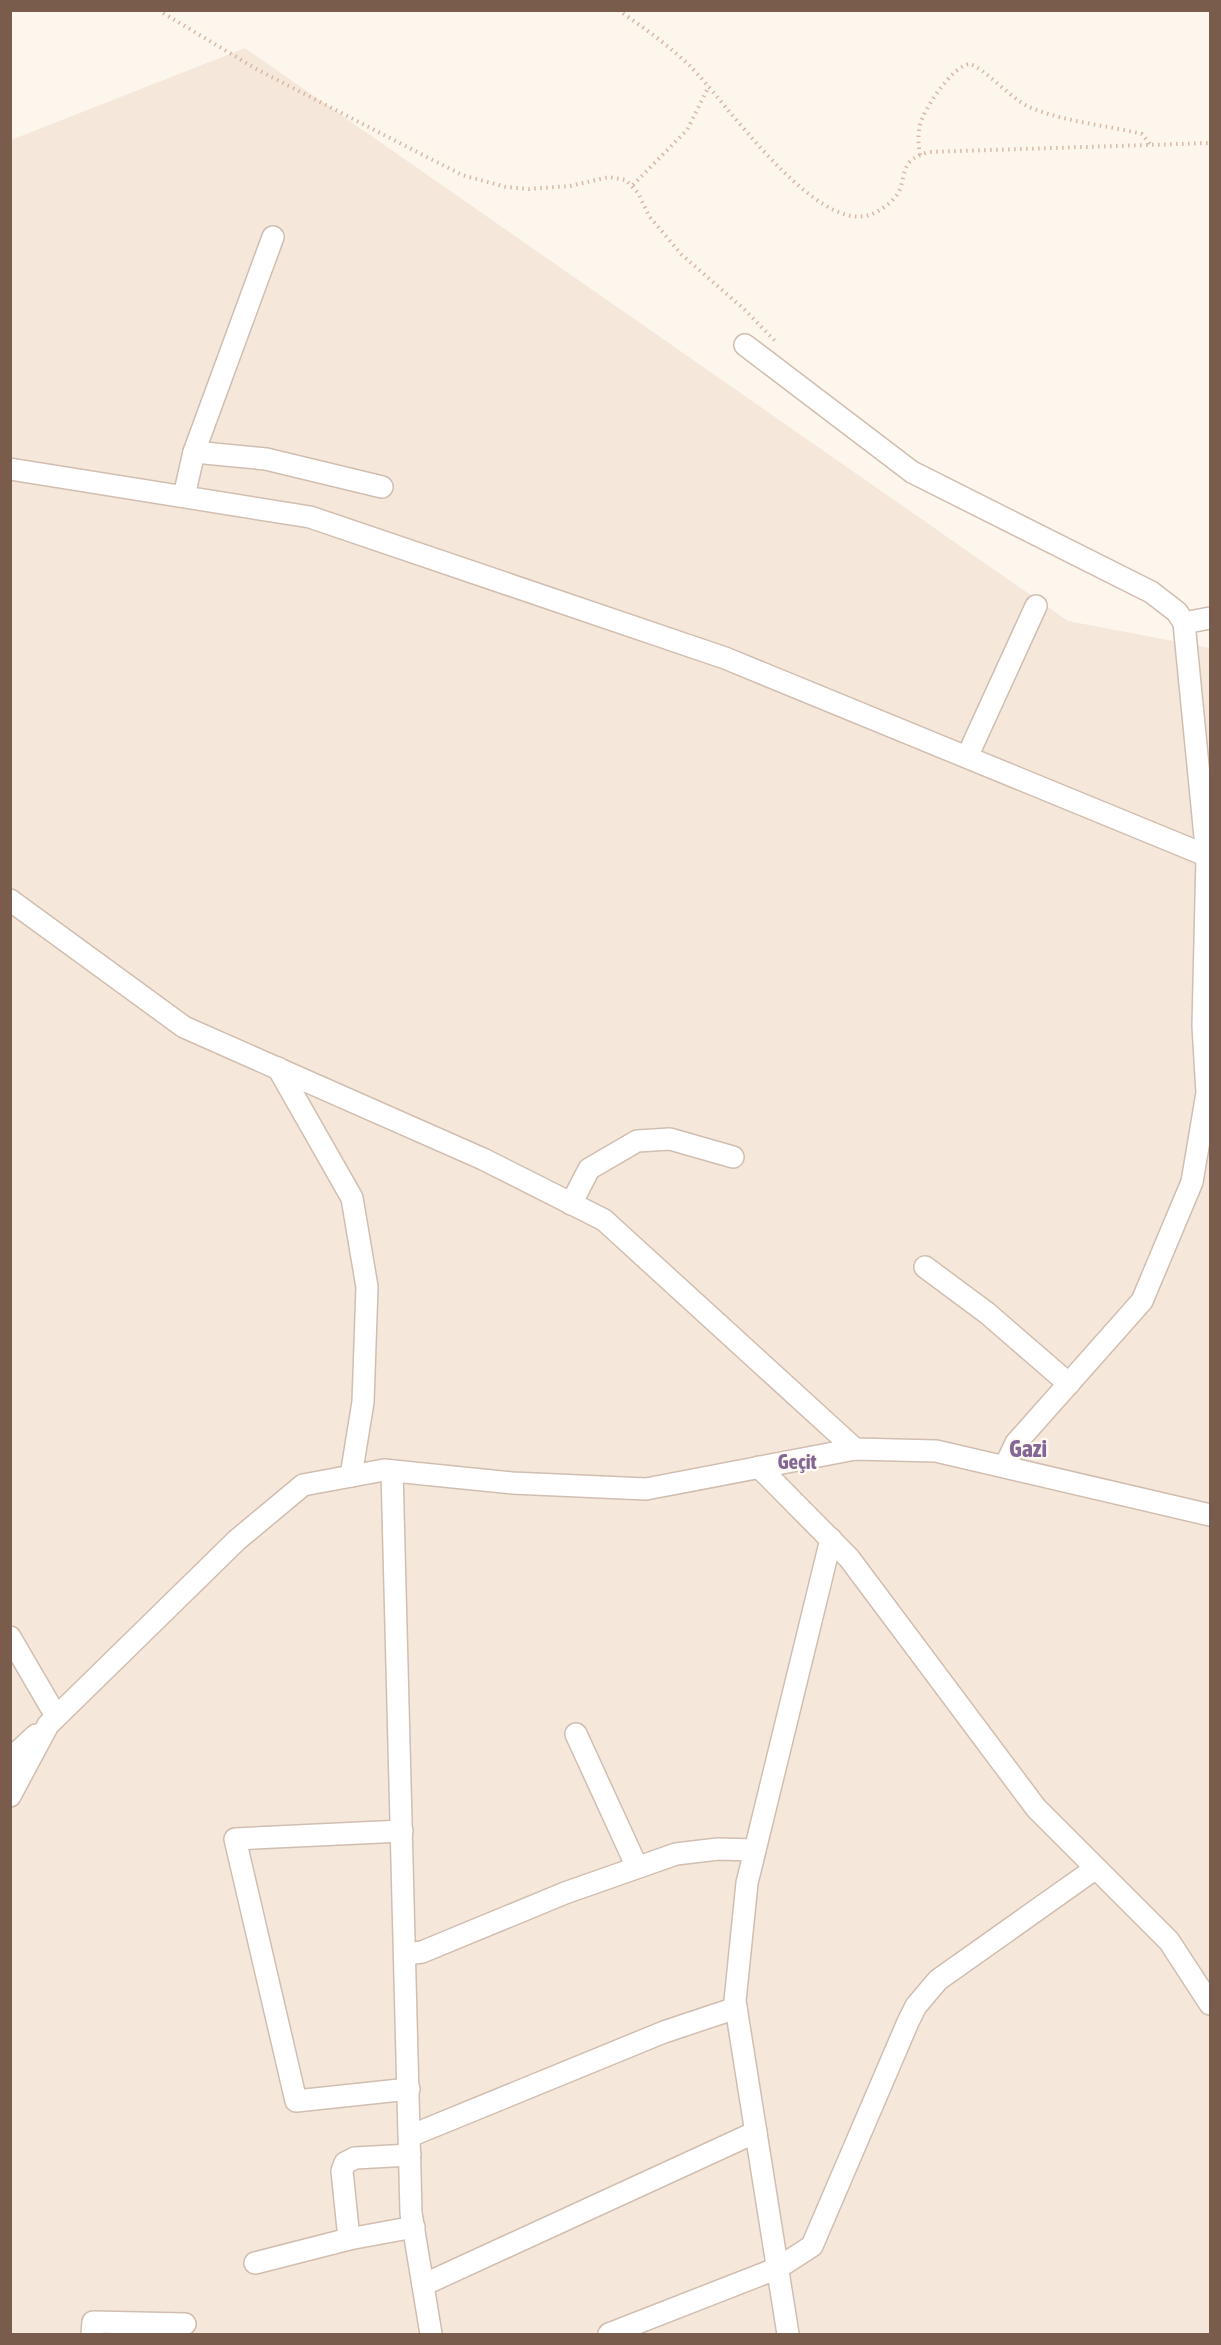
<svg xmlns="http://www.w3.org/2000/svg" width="1221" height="2345" viewBox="0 0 1221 2345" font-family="'Asap Condensed',sans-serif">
  <rect width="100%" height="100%" fill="#fdf6ec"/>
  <path fill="#f5e8da" d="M245,48L1068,621L1210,648V2334H11V140Z"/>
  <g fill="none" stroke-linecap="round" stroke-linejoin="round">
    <g stroke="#d1beb0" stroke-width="24">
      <g id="minor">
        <path d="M745,345L912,472L1151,592L1177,612L1184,623L1207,857L1203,1026L1207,1093L1192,1182L1142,1301L1016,1443L1005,1466"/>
        <path d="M194,452L266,459L382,487"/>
        <path d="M10,469L310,517L725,658L1210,857"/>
        <path d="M184,496L194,452L273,237"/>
        <path d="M1184,623L1210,618"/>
        <path d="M967,757L1036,606"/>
        <path d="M10,900L184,1027L483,1159L604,1220L855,1449"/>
        <path d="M278,1068L352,1198L367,1287L363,1402L351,1476"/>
        <path d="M571,1204L589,1169L637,1141L670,1139L733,1157"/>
        <path d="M925,1267L987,1313L1069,1384"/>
        <path d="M759,1467L849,1558L1036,1808L1169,1941L1210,2004"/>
        <path d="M392,1471L411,2213L431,2334"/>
        <path d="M10,1637L56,1716"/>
        <path d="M576,1734L637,1867"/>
        <path d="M10,1759L36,1735"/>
        <path d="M10,1796L48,1725L237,1540L303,1485L384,1470L512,1483L646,1489L855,1449L936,1451L1210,1515"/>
        <path d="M402,1831L235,1839L296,2101L409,2089"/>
        <path d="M406,1954L422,1952L565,1893L676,1854L718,1849L755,1850"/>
        <path d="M410,2136L664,2032L736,2008"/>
        <path d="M349,2239L342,2171L345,2163L355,2158L410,2155"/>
        <path d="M255,2263L349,2239L414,2227"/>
        <path d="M423,2285L756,2132"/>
        <path d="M92,2334L93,2322L185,2324"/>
        <path d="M609,2334L778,2268L812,2246L908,2022L916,2006L938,1980L1096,1868"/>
        <path d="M788,2334L735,2001L747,1883L831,1539"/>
      </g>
    </g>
    <g stroke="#d9b8a5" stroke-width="4" stroke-dasharray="1.5 4.5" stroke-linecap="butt">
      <path d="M158,10L258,70L462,175L506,187L529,189L570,186L609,177L626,180L638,193L649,216L681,254L745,310L777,343"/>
      <path d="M618,10C643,27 668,45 690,66C726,102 814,232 869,215C880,212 896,200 900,189C907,168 902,161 928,152L1210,143"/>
      <path d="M920,155C918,142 917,128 923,117C929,102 954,65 970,64C984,68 1009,97 1029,107C1064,122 1106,125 1142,134L1150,144"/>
      <path d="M633,185L687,130L709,86"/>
    </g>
    <use href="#minor" stroke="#fff" stroke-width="21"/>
  </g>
  <g text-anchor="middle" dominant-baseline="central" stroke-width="4.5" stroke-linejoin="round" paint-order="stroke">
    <g font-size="21" font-weight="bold" fill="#846695" stroke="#fffaf3">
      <text x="797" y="1461">Geçit</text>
    </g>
    <g font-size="24" font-weight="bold" fill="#846695" stroke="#fffaf3">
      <text x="1028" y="1448">Gazi</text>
    </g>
  </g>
  <rect width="1221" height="2345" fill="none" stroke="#7a5c4d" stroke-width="24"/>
</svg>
